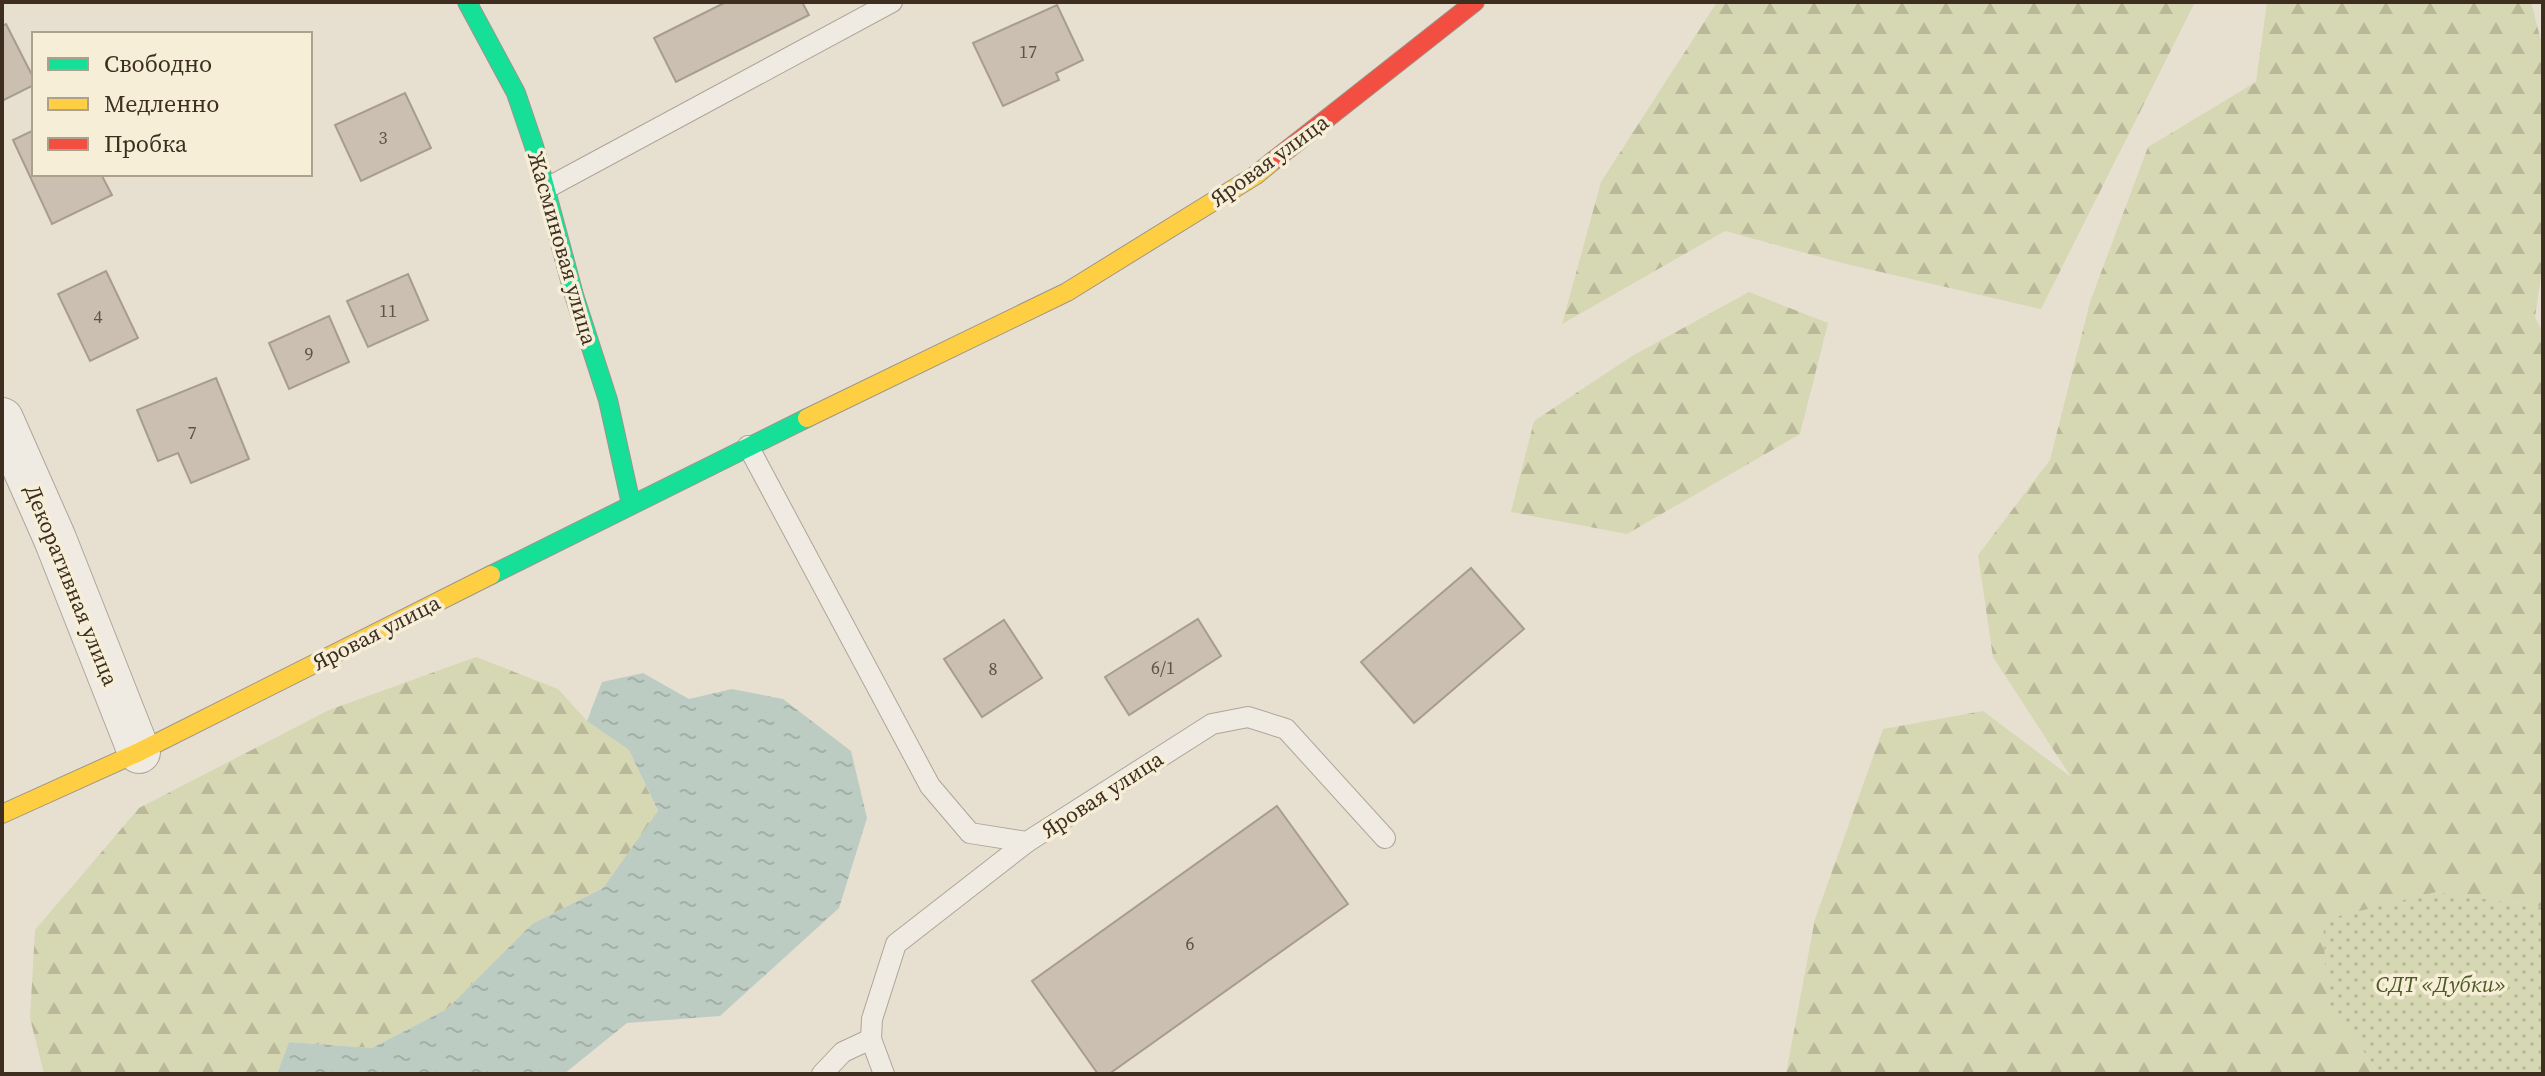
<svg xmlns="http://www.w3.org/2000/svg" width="2545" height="1076" viewBox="0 0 2545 1076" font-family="'Source Serif 4',serif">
  <defs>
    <pattern id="forest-firs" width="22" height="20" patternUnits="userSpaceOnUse" patternTransform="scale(2)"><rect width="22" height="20" fill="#d6d7b3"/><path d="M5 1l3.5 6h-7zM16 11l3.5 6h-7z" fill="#b9b99a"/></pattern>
    <pattern id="park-dots" width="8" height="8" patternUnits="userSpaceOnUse" patternTransform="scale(2)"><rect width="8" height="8" fill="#d6d7b3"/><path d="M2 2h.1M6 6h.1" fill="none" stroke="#b9b99a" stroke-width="1.8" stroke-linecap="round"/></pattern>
    <pattern id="water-ripples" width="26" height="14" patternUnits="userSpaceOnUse" patternTransform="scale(2)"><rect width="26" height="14" fill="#bcccc2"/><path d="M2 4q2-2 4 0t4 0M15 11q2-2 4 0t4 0" fill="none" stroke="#a2b0a6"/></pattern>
  </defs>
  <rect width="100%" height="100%" fill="#e7e0d1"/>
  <g fill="url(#forest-firs)">
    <path d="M1717,2H2195L2041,309L1842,263L1725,231L1562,324L1601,182Z"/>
    <path d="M2267,2H2531L2543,48V264L2535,317L2543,332V907L2436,892L2327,1002L2376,1068L2373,1074H1786L1815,919L1883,729L1983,711L2071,777L1993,657L1978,555L2050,460L2090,302L2148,147L2256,82Z"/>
    <path d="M1749,292L1828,323L1800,434L1627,534L1511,512L1534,421L1632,356Z"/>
    <path d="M476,657L558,689L587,721L629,750L658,812L603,888L532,924L447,1009L372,1048L289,1042L277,1074H44L30,1018L35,930L139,808L329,710Z"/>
  </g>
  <path fill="url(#park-dots)" d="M2436,892L2543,907V1074H2373L2376,1068L2327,1002L2323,920Z"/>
  <path fill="url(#water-ripples)" d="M643,673L689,699L732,689L783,699L851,751L867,818L839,908L720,1016L627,1023L564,1074H277L289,1042L372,1048L447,1009L532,924L603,888L658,811L629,750L587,721L602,682Z"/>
  <g fill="#cbbfb2" stroke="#a89c90" stroke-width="2">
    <path d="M726,2H802L809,15L676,82L654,38Z"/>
    <path d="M1057,5L1083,60L1056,73L1059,80L1003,106L973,43Z"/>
    <path d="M6,24L34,79V85L2,101V26Z"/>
    <path d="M405,93L431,148L361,181L335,125Z"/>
    <path d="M34,130V174H101L112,195L52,224L13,140Z"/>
    <path d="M106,271L138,338L90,361L58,294Z"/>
    <path d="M408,274L428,320L368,347L347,301Z"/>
    <path d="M329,316L349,362L289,389L269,343Z"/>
    <path d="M216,378L249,459L191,483L178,453L158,461L137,410Z"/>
    <path d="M1471,568L1524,629L1414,723L1361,662Z"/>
    <path d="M1198,619L1221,656L1129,715L1105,677Z"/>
    <path d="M1004,620L1042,678L982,717L944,659Z"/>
    <path d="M1277,806L1348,904L1109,1074H1098L1032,981Z"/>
  </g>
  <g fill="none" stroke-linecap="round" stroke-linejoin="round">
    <g stroke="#ada599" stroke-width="22">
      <g id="lane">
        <path d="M547,188L892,2"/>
        <path d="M748,446L930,786L970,833L1027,842L1212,724L1248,717L1286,729L1385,838"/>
        <path d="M822,1074L843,1052L871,1039"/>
        <path d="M884,1074L871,1039L872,1019L896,944L1027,842"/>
      </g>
    </g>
    <g stroke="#ada599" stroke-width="44">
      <path id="street" d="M2,419L55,539L139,752"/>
    </g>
    <g stroke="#9c958a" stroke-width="20">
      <g id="fast">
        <path d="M467,2L516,93L534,146L574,295L608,400L631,504"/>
        <path d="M491,575L807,418"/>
      </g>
    </g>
    <g stroke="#9c958a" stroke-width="20">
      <g id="slow">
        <path d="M807,418L1067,292L1256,175L1273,161"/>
        <path d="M2,814L139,752L491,575"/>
      </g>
    </g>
    <g stroke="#9c958a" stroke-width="20">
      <path id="jam" d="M1273,161L1475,2"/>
    </g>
    <use href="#lane" stroke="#efebe3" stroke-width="20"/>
    <use href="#street" stroke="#efebe3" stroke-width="42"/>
    <use href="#fast" stroke="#16e098" stroke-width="18"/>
    <use href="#slow" stroke="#ffcf43" stroke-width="18"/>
    <use href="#jam" stroke="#f24e42" stroke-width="18"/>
  </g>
  <g text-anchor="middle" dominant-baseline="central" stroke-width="7" stroke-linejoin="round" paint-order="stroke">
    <g font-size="18" fill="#605244">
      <text x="1028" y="51">17</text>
      <text x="383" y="137">3</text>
      <text x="388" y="310">11</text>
      <text x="98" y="316">4</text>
      <text x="309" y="353">9</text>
      <text x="192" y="432">7</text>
      <text x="1163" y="667">6/1</text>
      <text x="993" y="668">8</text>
      <text x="1190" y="943">6</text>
    </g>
    <g font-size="22" fill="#3d2e20" stroke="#f7eed8">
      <text transform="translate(1269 160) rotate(-36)">Яровая улица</text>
      <text transform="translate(563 248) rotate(74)">Жасминовая улица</text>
      <text transform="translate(72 585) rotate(68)">Декоративная улица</text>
      <text transform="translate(376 632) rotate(-27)">Яровая улица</text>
      <text transform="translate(1102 794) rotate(-33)">Яровая улица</text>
    </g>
    <g font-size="22" font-style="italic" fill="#4d5a26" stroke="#f7eed8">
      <text x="2441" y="984">СДТ «Дубки»</text>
    </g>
  </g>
  <rect width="2545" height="1076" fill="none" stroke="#3d2e20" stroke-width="8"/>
  <rect x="32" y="32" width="280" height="144" fill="#f7eed8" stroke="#ada18e" stroke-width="2"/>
  <rect x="48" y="58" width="40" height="12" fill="#16e098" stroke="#ada18e" stroke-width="2"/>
  <text x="104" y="72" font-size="24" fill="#3d2e20">Свободно</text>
  <rect x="48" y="98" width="40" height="12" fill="#ffcf43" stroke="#ada18e" stroke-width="2"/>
  <text x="104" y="112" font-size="24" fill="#3d2e20">Медленно</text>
  <rect x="48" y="138" width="40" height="12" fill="#f24e42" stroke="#ada18e" stroke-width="2"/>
  <text x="104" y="152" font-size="24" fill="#3d2e20">Пробка</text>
</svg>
